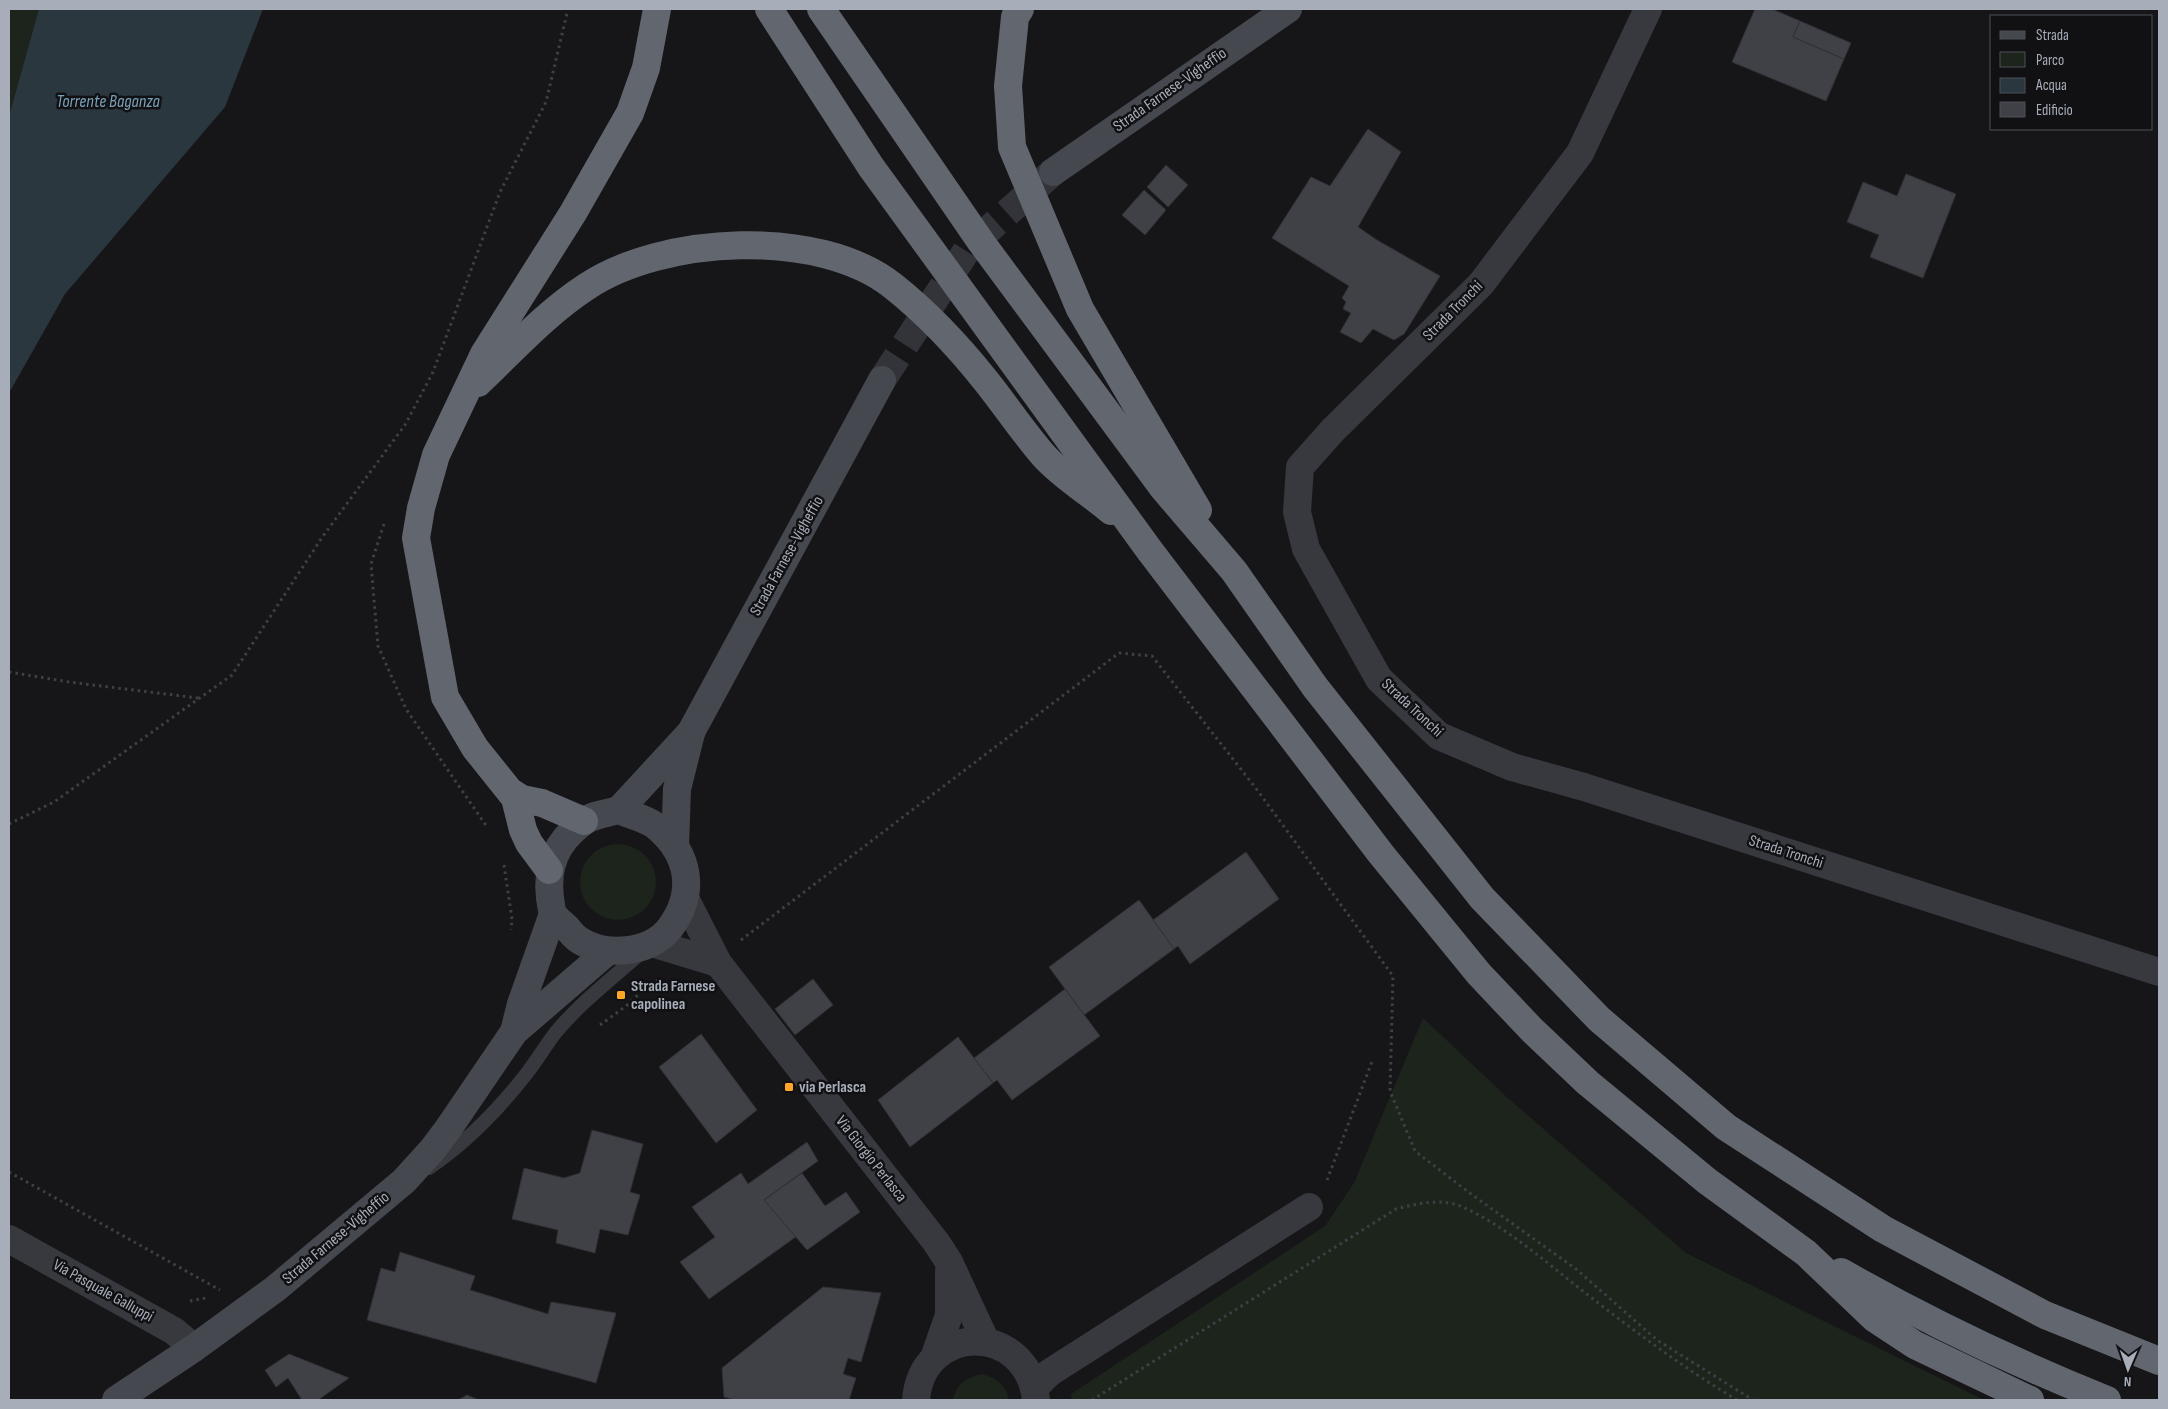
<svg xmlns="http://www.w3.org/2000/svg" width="2168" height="1409" viewBox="0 0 2168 1409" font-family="'Sofia Sans Condensed',sans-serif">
  <rect width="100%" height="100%" fill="#161619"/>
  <g fill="#1c241c">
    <path d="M9,9H39L9,116Z"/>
    <circle cx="618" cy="882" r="38"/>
    <path d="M1423,1018L1508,1098L1686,1253L1984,1400H1072L1071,1394L1325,1226L1354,1183Z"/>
    <path d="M982,1374C997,1378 1006,1385 1009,1400H953C956,1384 967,1377 982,1374Z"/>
  </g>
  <path fill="#2b373e" d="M39,9H263L225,107L65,294L9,393V116Z"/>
  <g fill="#404146" stroke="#303035">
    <path d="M1755,9H1772L1800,21L1793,37L1844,59L1826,101L1732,62Z"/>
    <path d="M1800,21L1851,43L1844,59L1793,37Z"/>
    <path d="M1368,129L1401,152L1358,227L1377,240L1440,276L1404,334L1394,340L1373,329L1361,343L1340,332L1351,313L1343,309L1346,302L1342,298L1349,286L1272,238L1311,177L1330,186Z"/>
    <path d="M1166,165L1188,185L1168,207L1147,187Z"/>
    <path d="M1906,174L1956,194L1923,278L1870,257L1879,235L1847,222L1863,182L1897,196Z"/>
    <path d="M1144,190L1166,210L1145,235L1122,215Z"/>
    <path d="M1246,852L1279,899L1190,964L1178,946L1174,949L1153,920Z"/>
    <path d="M1139,900L1174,949L1084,1015L1049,967Z"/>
    <path d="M813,979L833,1005L795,1035L775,1009Z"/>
    <path d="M1065,989L1100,1036L1012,1100L997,1080L993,1083L974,1058Z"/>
    <path d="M701,1034L757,1110L716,1143L659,1067Z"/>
    <path d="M958,1037L993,1083L910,1147L878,1100Z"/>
    <path d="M592,1130L643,1144L630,1192L640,1195L628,1235L600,1229L595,1253L556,1243L558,1230L512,1219L524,1168L564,1178L580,1173Z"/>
    <path d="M807,1142L818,1161L764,1200L797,1236L709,1299L680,1262L715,1237L692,1207L741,1173L748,1184Z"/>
    <path d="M802,1173L825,1206L846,1192L860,1212L807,1250L764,1200Z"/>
    <path d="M400,1252L475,1276L470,1290L548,1314L551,1302L616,1313L596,1383L367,1320L381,1268L395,1272Z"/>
    <path d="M823,1287L881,1293L861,1362L848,1358L843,1374L856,1378L849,1400H735L724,1397L722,1368Z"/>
    <path d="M289,1354L349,1378L318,1400H302L288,1378L276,1387L265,1370Z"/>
    <path d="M467,1395L479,1400H458Z"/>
  </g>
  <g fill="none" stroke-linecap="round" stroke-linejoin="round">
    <path stroke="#333439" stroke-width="28" stroke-dasharray="28 14" stroke-linecap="butt" d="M882,380L969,247L1053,172"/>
    <g stroke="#3d4045" stroke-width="3" stroke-dasharray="2.5 4" stroke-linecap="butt">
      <path d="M384,524L371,564L378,646L406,709L487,827"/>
      <path d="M9,672L69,682L198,698"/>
      <path d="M9,824L54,802L232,675L323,536L405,425L433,372L500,192L546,102L568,9"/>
      <path d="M504,865L512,919L511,930"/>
      <path d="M741,940L1119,653L1152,656L1258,791L1393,976L1390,1091L1415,1151L1471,1194L1576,1269L1657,1340L1753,1400"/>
      <path d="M600,1025L626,1006L650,984L661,979"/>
      <path d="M9,1172L220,1290"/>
      <path d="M1327,1180L1373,1059"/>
      <path d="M190,1301L206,1298"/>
      <path d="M1092,1400L1396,1209C1416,1204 1440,1198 1460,1206C1503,1224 1542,1259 1579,1288C1630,1328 1682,1367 1737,1400"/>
    </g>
    <path stroke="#37393e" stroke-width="14" d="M429,1168C467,1142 499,1109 527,1073C537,1060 546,1045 556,1032C581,1002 614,977 643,951"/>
    <g stroke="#37393e" stroke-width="28">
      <path d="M1648,9L1580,153L1481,284L1333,430L1300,467L1297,512L1306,549L1379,679L1439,736L1512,767L1584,787L2159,972"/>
      <path d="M685,898L718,963L936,1242L949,1262L986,1342"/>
      <path d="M652,943L718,963"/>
      <path d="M9,1239L174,1331L194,1348"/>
      <path d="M934,1358L949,1315V1271"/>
      <path d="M1034,1388L1049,1373L1309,1207"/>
      <path d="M916,1400C922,1323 1027,1321 1036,1400"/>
    </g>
    <g stroke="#45484e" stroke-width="28">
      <path d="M1053,172L1288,9"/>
      <path d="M619,810L691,732L882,380"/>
      <path d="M619,810C630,815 648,819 657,827C690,855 696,893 670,928C650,954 605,957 579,940C574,937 570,931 566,927C562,923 555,918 553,913C551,909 551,902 550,898C546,866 556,842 583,822C592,815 607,813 619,810Z"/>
      <path d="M675,847L677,789L691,733"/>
      <path d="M514,1032L521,1004L553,914"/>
      <path d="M116,1400L194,1348L275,1289L404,1181L433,1149L448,1129L514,1032L608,951"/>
    </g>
    <g stroke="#62676f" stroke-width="28">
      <path d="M769,9L871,167L1150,551L1381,854L1479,974L1532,1030L1588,1083L1707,1181L1806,1253L1874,1318L1915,1345L2030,1400"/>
      <path d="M821,9L981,242L1163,488L1234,571L1315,687L1482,898L1599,1019L1726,1127L1883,1229L2045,1315L2159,1361"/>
      <path d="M1020,9L1015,17L1008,86L1012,147L1080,309L1198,510"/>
      <path d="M478,383C513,350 545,314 586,287C662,236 819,227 893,286C927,313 959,347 986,381C1006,406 1023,432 1044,456C1064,478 1089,492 1111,511"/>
      <path d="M511,792L522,799L542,803L584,821"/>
      <path d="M549,870L529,843L523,830L515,798L475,748L445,697L416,538L421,508L436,455L484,354L573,213L630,113L646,68L657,9"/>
      <path d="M1841,1272C1927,1321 2015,1363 2107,1400"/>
    </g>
  </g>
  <g fill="#ffa628" stroke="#111114" stroke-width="2">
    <rect x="616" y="990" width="10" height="10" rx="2.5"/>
    <rect x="784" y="1082" width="10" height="10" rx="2.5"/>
  </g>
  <g text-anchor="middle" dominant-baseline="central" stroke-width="5" stroke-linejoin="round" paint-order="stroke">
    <g font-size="16" fill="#a7aeba" stroke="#111114">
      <text transform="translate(1170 90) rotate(-35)">Strada Farnese-Vigheffio</text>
      <text transform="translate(1453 311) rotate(-45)">Strada Tronchi</text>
      <text transform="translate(787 556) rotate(-61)">Strada Farnese-Vigheffio</text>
      <text transform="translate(1412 708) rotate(43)">Strada Tronchi</text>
      <text transform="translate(1786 852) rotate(18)">Strada Tronchi</text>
      <text transform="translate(871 1159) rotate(52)">Via Giorgio Perlasca</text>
      <text transform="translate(336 1238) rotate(-40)">Strada Farnese-Vigheffio</text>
      <text transform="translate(103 1291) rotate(29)">Via Pasquale Galluppi</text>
    </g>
    <g font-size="16" font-weight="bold" fill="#a7aeba" stroke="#111114" text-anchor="start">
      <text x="631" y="986">Strada Farnese<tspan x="631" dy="18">capolinea</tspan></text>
      <text x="799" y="1087">via Perlasca</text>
    </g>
    <g font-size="18" font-style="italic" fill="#7aa0b8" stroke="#111114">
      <text x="108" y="101">Torrente Baganza</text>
    </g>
  </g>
  <rect width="2168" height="1409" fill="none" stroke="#a7aeba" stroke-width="20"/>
  <rect x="1990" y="15" width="162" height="115" fill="#111114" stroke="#4d5056"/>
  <rect x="2000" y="31" width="25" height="8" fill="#45484e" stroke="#4d5056"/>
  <text x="2036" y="40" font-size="15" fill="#a7aeba">Strada</text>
  <rect x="2000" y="52" width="25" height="15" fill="#1c241c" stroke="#4d5056"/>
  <text x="2036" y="65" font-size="15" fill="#a7aeba">Parco</text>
  <rect x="2000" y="78" width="25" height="15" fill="#2b373e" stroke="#4d5056"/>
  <text x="2036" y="90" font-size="15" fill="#a7aeba">Acqua</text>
  <rect x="2000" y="102" width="25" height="15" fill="#404146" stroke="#4d5056"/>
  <text x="2036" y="115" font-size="15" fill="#a7aeba">Edificio</text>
  <g transform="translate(2128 1369) rotate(182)" stroke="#111114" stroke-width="4" paint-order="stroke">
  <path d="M0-4L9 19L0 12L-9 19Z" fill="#a7aeba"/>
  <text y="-8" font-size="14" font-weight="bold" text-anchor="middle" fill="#a7aeba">N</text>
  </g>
</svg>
